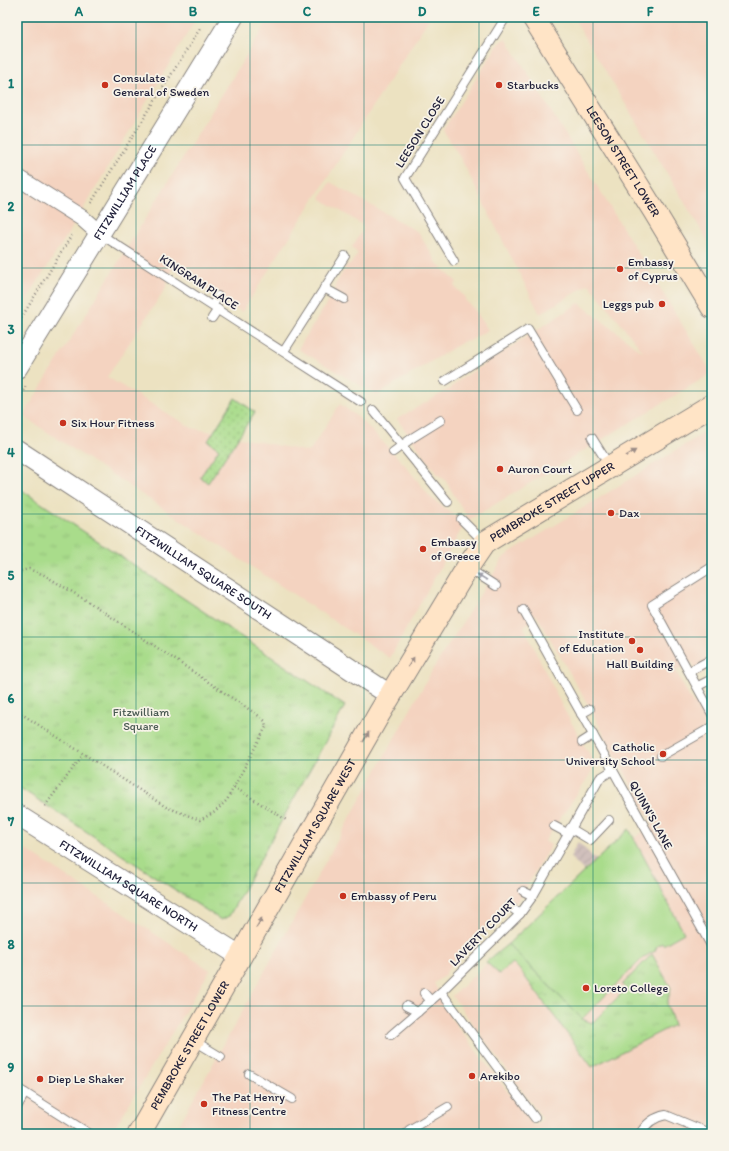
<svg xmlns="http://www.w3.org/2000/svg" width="729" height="1151" viewBox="0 0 729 1151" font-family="Itim,sans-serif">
  <defs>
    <pattern id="industrial-furrows" width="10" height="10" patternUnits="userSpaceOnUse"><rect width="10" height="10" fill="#d0c0bc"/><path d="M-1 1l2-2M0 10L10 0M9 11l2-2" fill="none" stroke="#b2a5a2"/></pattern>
    <pattern id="grass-tufts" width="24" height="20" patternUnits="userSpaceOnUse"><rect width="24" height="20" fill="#a9dc8b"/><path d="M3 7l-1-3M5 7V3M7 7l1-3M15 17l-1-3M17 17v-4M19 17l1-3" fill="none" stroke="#91bc79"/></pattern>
    <pattern id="garden-dots" width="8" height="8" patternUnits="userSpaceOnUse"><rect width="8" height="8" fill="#a9dc8b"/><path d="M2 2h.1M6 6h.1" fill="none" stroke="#91bc79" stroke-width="1.8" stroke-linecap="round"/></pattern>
  </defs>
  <rect width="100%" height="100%" fill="#f7f3e8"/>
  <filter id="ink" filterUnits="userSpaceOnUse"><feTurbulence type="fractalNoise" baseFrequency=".025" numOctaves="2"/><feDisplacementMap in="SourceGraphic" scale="8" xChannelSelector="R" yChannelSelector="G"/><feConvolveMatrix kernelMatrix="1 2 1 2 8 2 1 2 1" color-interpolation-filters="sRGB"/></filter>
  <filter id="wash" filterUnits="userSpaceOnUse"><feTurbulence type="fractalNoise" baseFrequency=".012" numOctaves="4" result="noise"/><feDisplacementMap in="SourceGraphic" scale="16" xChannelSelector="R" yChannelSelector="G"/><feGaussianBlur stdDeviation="0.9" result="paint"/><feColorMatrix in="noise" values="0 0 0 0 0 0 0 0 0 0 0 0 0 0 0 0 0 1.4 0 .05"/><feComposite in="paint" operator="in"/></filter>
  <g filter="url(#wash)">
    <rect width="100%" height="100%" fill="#ece2c1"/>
    <g fill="#f4d3c0" fill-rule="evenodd">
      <path d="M17,17H197L76,221L17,315Z"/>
      <path d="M270,17H430L242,312L172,268L165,289L107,377L192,428L309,452L340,404L359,418L374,433L405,465L431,498L465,523L390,658L23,416Z"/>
      <path d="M573,17H712V248Z"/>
      <path d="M506,38L712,373L469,520L445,480L437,474L397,419L451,388L458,381L579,303L644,353L589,284L540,314L461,159L443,130L499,43Z"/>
      <path d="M330,182L418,232L439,266L457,282L454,286L466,298L465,300L475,310L488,330L468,342L466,340L377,395L298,349L336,289L335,285L347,265L351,264L358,253L352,247L363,229L361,224L320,198Z"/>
      <path d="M712,428V667L699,675L692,662L676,671L693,704L712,694V1134H174L433,669L504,557ZM536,614L587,703L653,825L634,838L629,829L452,996L543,1119L534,1126L451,1018L434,983L444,976L462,947L467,950L479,933L483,935L493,923L518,900L551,845L545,841L591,773L593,766V761L561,704L524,627Z"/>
      <path d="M17,844L210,970L111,1134H17Z"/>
    </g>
    <path fill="url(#industrial-furrows)" d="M578,842L596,860L584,871L570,857Z"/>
    <g fill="url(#grass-tufts)" stroke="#667f63">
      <path d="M17,487L345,706L229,916L221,920L17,786Z"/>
      <path d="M508,944L582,1019L592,1023L626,989L622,985L652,954L671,988L667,1004L674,1025L592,1067L519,969L513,963L499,974L486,962Z"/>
    </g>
    <path fill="url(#garden-dots)" stroke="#667f63" d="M235,398L255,412L208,483L200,477L219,449L208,441Z"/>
    <path fill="#a9dc8b" stroke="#667f63" d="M629,829L684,933L663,945L662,943L657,946L655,951L644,957L582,1019L508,944Z"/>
  </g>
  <g filter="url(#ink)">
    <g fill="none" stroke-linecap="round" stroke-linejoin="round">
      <g stroke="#87827e" stroke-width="10">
        <g id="service">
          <path d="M100,234L361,402"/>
          <path d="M454,261L405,178L506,17"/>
          <path d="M324,288L344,299"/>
          <path d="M213,305L218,296"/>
          <path d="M212,318L218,309"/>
          <path d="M284,351L345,256"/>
          <path d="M445,381L528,329L577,410"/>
          <path d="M373,410L448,502"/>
          <path d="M592,438L609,465"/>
          <path d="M393,452L412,438L441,420"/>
          <path d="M461,519L484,542"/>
          <path d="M712,567L652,605L712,714"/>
          <path d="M468,568L496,586"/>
          <path d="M523,610L712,947"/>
          <path d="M690,671L712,659"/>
          <path d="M698,686L712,679"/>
          <path d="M581,714L590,709"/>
          <path d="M582,742L593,735"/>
          <path d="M661,756L712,727"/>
          <path d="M554,826L567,833"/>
          <path d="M570,828L590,840L609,820"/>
          <path d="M523,891L533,896"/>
          <path d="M509,906L520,914"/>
          <path d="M441,992L535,1118"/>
          <path d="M424,993L431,1001"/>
          <path d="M406,1006L418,1012"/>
          <path d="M391,1035L441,992L520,914L533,896L600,778L613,770"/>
          <path d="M193,1040L221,1057"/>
          <path d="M249,1074L292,1099"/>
          <path d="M17,1088L90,1134"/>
          <path d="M17,1107L25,1093"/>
          <path d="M407,1134L409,1130L448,1107"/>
          <path d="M640,1134C646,1123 655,1117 666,1115L712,1134"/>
        </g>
      </g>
      <g stroke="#87827e" stroke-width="18">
        <path id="minor" d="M17,177L82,218L100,234"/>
      </g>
      <g stroke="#87827e" stroke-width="22">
        <g id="tertiary">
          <path id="s1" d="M17,368L233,17"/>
          <path id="s2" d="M17,450L390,695"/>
          <path id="s3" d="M17,815L240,956"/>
        </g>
      </g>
      <g stroke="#87827e" stroke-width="24">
        <g id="secondary">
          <path id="s4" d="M533,17L654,211L712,307"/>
          <path id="s5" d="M139,1134L379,714L467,568L484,543L712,405"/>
        </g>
      </g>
      <g stroke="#87827e" stroke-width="2.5" stroke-dasharray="1 3" stroke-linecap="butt">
        <path d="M91,203L201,27"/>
        <path d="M17,325L73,233"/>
        <path d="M17,401L26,386"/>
        <path d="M17,572L29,569L44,575L89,602L259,716L265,721L266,727L227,800L215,812L200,820L166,807L17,711"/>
        <path d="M234,787L288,821"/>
        <path d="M45,806L83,755"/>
      </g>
      <use href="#service" stroke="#fff" stroke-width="8"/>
      <use href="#minor" stroke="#fff" stroke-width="16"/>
      <use href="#tertiary" stroke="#fff" stroke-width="20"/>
      <use href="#secondary" stroke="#ffe4c6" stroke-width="22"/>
    </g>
    <defs><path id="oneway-solid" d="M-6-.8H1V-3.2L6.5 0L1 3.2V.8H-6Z"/></defs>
    <g fill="#9c8d87">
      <use href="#oneway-solid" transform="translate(631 453) rotate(-31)"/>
      <use href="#oneway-solid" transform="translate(411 662) rotate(-59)"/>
      <use href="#oneway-solid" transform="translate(366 737) rotate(-60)"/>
      <use href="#oneway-solid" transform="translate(259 923) rotate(-60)"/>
    </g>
    <use fill="#9c9ca7" href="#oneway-solid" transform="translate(482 577) rotate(-148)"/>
  </g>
  <path fill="none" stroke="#0f766e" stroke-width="1" stroke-opacity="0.55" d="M136,17V1134M250,17V1134M364,17V1134M479,17V1134M593,17V1134M17,145H712M17,268H712M17,391H712M17,514H712M17,637H712M17,760H712M17,883H712M17,1006H712"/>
  <g fill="#c8321e" stroke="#f7f3e8" stroke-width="1.5">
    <circle cx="105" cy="85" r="4"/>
    <circle cx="499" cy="85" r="4"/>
    <circle cx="620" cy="269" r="4"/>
    <circle cx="662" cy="304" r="4"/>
    <circle cx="63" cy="423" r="4"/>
    <circle cx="500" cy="469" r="4"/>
    <circle cx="611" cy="513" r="4"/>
    <circle cx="423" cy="549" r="4"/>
    <circle cx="632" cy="641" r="4"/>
    <circle cx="640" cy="650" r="4"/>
    <circle cx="663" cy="754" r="4"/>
    <circle cx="343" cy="896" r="4"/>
    <circle cx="586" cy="988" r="4"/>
    <circle cx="472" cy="1076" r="4"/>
    <circle cx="40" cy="1079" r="4"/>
    <circle cx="204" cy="1104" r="4"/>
  </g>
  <g text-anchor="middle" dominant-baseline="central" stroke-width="3.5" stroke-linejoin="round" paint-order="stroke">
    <g font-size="12" fill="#22223b" stroke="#f7f3e8" text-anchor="start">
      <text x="113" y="78">Consulate<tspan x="113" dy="14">General of Sweden</tspan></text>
      <text x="507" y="85">Starbucks</text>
      <text x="628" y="262">Embassy<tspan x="628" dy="14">of Cyprus</tspan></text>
      <text x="654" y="304" text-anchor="end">Leggs pub</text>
      <text x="71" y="423">Six Hour Fitness</text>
      <text x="508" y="469">Auron Court</text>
      <text x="619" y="513">Dax</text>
      <text x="431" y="542">Embassy<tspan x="431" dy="14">of Greece</tspan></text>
      <text x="624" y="634" text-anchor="end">Institute<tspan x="624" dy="14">of Education</tspan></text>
      <text x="640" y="664" text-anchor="middle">Hall Building</text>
      <text x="655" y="747" text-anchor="end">Catholic<tspan x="655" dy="14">University School</tspan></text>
      <text x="351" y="896">Embassy of Peru</text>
      <text x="594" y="988">Loreto College</text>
      <text x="480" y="1076">Arekibo</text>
      <text x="48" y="1079">Diep Le Shaker</text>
      <text x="212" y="1097">The Pat Henry<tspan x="212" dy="14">Fitness Centre</tspan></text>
    </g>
    <g font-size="12" fill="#22223b" stroke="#f7f3e8">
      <text transform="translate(420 132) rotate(-58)">LEESON CLOSE</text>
      <text stroke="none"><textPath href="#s4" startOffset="170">LEESON STREET LOWER</textPath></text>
      <text stroke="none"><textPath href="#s1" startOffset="206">FITZWILLIAM PLACE</textPath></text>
      <text transform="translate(199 282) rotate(33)">KINGRAM PLACE</text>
      <text stroke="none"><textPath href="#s5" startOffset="764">PEMBROKE STREET UPPER</textPath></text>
      <text stroke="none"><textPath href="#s2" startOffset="223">FITZWILLIAM SQUARE SOUTH</textPath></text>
      <text transform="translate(651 815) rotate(61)">QUINN'S LANE</text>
      <text stroke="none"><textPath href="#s5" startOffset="355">FITZWILLIAM SQUARE WEST</textPath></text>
      <text stroke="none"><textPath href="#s3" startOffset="132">FITZWILLIAM SQUARE NORTH</textPath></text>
      <text transform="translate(483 932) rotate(-46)">LAVERTY COURT</text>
      <text stroke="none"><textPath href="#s5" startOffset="102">PEMBROKE STREET LOWER</textPath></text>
    </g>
    <g font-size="12" fill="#4a5a53" stroke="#f7f3e8">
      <text x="141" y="712">Fitzwilliam<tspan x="141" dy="14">Square</tspan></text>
    </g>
  </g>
  <rect width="729" height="1151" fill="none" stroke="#f7f3e8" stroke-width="44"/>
  <rect x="22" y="22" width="685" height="1107" fill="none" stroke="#0f766e" stroke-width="1.5"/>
  <g font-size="13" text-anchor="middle" font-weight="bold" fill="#0f766e">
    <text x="79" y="16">A</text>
    <text x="193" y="16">B</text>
    <text x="307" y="16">C</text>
    <text x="422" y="16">D</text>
    <text x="536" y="16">E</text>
    <text x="650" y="16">F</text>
    <text x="11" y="88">1</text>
    <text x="11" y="211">2</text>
    <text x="11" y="334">3</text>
    <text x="11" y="457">4</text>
    <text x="11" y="580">5</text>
    <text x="11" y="703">6</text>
    <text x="11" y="826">7</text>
    <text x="11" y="949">8</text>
    <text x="11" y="1072">9</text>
  </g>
</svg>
